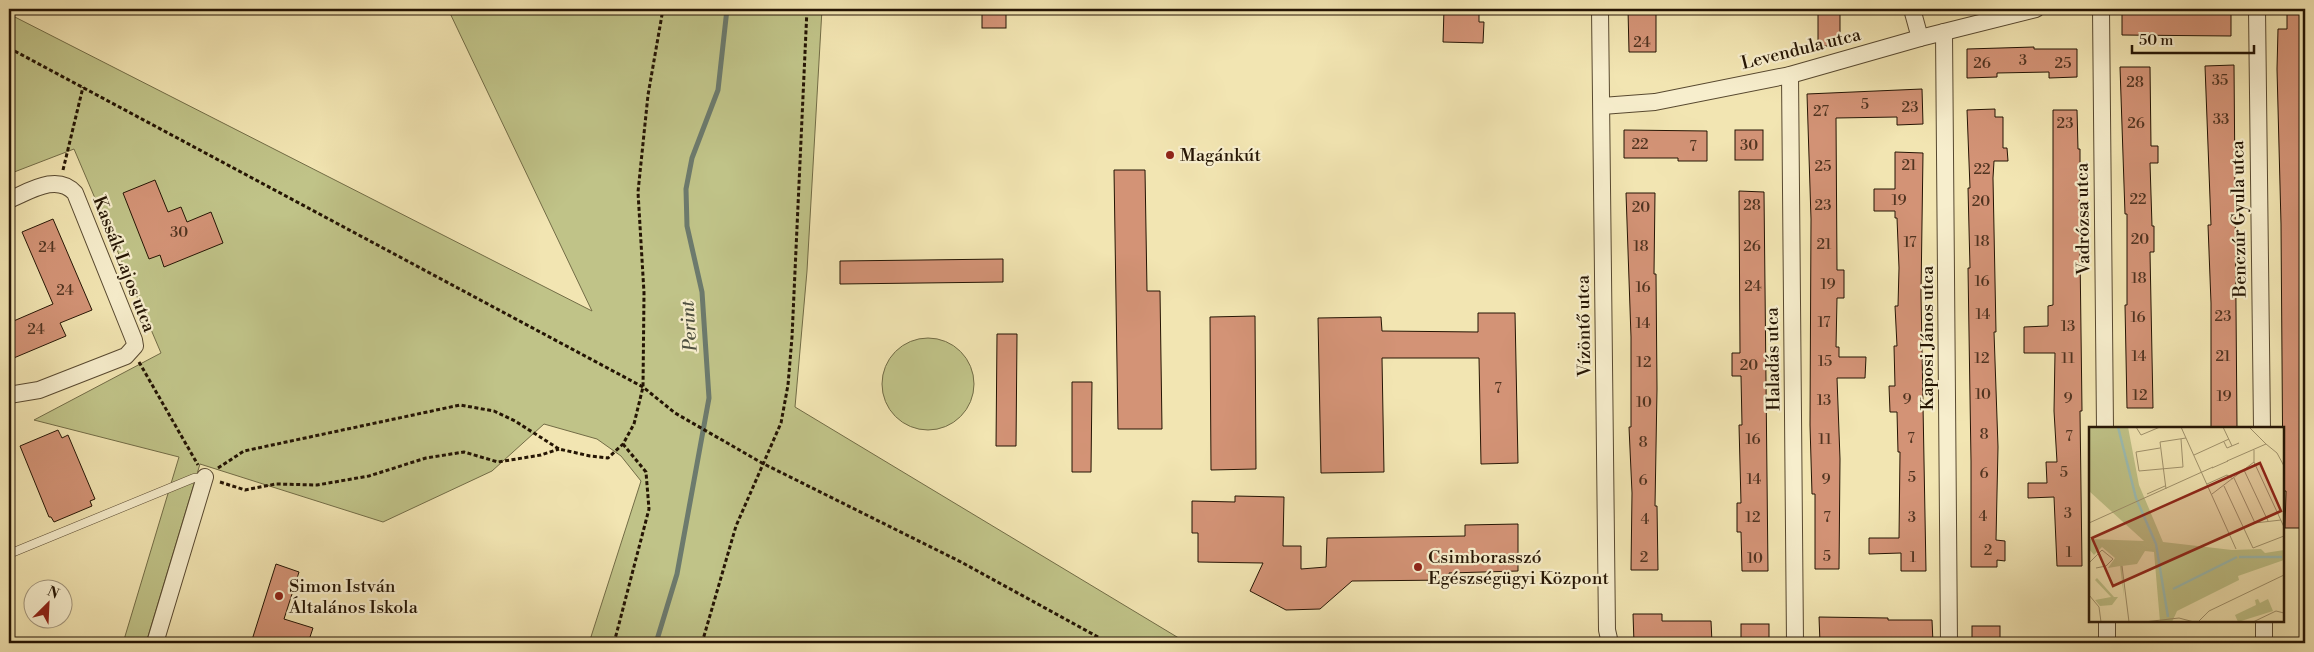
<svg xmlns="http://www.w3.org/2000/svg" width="2314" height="652" viewBox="0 0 2314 652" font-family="'Libre Bodoni',serif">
  <rect width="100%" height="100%" fill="#f2e5b2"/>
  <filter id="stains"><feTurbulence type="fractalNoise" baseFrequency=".004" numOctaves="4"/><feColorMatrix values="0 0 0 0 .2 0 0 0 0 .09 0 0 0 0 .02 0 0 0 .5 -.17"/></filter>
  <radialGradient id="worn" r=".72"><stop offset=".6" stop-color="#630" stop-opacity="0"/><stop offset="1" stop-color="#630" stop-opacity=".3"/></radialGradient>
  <g fill="#c0c388" stroke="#726c46">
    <path d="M448,9H822L807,271L795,407L1187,643H589L641,481L621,456L597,439L544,424L492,471L383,522L200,464L146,643H123L179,457L34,420L161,353L74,149L9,174V14L592,311Z"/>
    <circle cx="928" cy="384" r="46"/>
  </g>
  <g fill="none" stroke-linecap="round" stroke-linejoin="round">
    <path stroke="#6c7a6d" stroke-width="5" d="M656,643L677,574L709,398L702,292L687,226L686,189L692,158L718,90L727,9"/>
  </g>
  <g fill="#d39376" stroke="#251504">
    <rect x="982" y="9" width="24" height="19"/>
    <path d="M1444,9H1479V22H1484L1483,43L1443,42Z"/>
    <path d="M1628,9H1656V52H1629Z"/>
    <rect x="1818" y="9" width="22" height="37"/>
    <path d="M2122,9H2231V36L2122,35Z"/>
    <path d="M2287,9H2305V528H2285L2286,491H2283L2281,224L2277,69L2278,29H2287Z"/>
    <path d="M2034,47V49H2077V77L2049,78V72L1997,73V77L1967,78V49Z"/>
    <path d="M2234,65L2237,428H2211V303L2208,225H2211L2205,66Z"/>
    <path d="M2120,67H2150L2151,146H2158V163H2150L2152,226H2154V252H2150L2153,408H2127L2125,305H2127V214H2125Z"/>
    <path d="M1922,89L1923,124L1897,125V117L1836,118L1837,270H1844V298H1837L1836,347H1839V357H1866L1865,378H1837L1840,459L1839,569H1815V494H1812L1810,425L1811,219L1807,94Z"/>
    <path d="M1995,109V117H2003V148H2007L2008,161H1994L1993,178L1996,332H1994L1998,447L1996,540L2005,541V561L1997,560V567H1971V461L1968,268H1970L1968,188H1970L1967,110Z"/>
    <path d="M2053,110H2077L2078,149H2080V174H2079L2082,411H2080L2082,566H2057L2054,497L2028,498V483H2047L2046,462H2057L2054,411L2055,353H2024V327L2048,326V306L2053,305Z"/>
    <path d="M1624,130L1707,131V161H1678V158H1624Z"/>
    <rect x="1735" y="130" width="28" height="30"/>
    <path d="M1895,152L1923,153L1921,294L1926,571H1901V553L1869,554V538H1899L1900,452H1898L1897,412H1890L1889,386H1895L1894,346H1897L1895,306H1898L1899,268L1897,218H1895V211H1874V189H1895Z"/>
    <path d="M1114,170H1145L1147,291H1160L1162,429H1118Z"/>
    <path d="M155,180L168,212L181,207L187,222L211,212L223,243L164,267L160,255L149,259L123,193Z"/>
    <path d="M1739,191L1764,192L1768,571H1742L1741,532H1737V503H1741L1739,425H1742L1741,376H1732V353H1740Z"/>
    <path d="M1626,193H1655L1654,274H1656L1657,389L1655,506H1657L1658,570H1631L1632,493L1629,427H1631V337Z"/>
    <path d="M53,219L92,310L60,323L66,336L9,360V323L53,304L22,232Z"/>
    <path d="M1003,259V282L840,284V261Z"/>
    <path d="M1478,313H1515L1518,463L1481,464L1479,358H1382L1384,472L1321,473L1318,318L1381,317L1382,331L1478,332Z"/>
    <path d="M1255,316L1256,469L1211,470L1210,317Z"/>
    <path d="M997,334H1017L1016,446H996Z"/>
    <path d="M1072,382H1092L1091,472H1072Z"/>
    <path d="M58,430L62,438L68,435L95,499L90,501L92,506L54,522L51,517H49L20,446Z"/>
    <path d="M1235,496L1284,497L1283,546H1301V569L1326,567L1327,538L1465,536V525L1518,524V571L1449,573V580L1352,581L1320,609L1286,610L1250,591L1263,563L1198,562V533H1192V501L1235,502Z"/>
    <path d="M276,564L299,572L284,619L313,628L308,643H251Z"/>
    <path d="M1633,614H1662V621H1711L1712,643H1634Z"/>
    <path d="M1819,617L1888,618V620H1932L1933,643H1820Z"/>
    <rect x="1741" y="624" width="28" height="19"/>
    <rect x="1972" y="626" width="28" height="17"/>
  </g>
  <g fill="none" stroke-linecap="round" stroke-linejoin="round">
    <g stroke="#584930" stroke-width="9">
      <path id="service" d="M9,554L194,478L205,477"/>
    </g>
    <g stroke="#584930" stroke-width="18">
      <g id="minor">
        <path d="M1600,9L1607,630L1610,643"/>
        <path d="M1912,9L1920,38"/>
        <path d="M2101,9L2105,428"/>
        <path d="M2257,9L2262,428"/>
        <path d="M1944,32L1949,643"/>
        <path d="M1790,75L1795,643"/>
        <path d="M1602,106L1655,102L1790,75L1920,38L2036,9"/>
        <path d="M9,200C30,191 57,173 75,193L134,340L135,346L126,356L39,390L9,395"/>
        <path d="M2107,621V643"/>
        <path d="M2264,621V643"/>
        <path d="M155,643L205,477"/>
      </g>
    </g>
    <g stroke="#251504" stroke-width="3" stroke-dasharray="4 2.5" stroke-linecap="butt">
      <path d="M9,48L643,387L675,413L762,463L961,562L1109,643"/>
      <path d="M63,170L83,87"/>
      <path d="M139,362L198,465"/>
      <path d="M218,468L244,451L460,405L494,411L515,421L559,449L590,456L608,458L623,444L634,424L643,387L644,293L638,192L648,95L663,9"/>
      <path d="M220,482L245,490L276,484L317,485L369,476L426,458L464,452L498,462L541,455L559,449"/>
      <path d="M614,643L649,509L646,472L623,444"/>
      <path d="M702,643L736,526L781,423L788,385L792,337L807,9"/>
    </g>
    <use href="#service" stroke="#f7eecd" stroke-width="8"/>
    <use href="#minor" stroke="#f7eecd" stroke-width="16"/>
  </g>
  <g fill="#8f2418" stroke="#f7eecd" stroke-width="2">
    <circle cx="1170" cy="155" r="5"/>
    <circle cx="1418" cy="567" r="5"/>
    <circle cx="279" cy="596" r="5"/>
  </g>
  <g text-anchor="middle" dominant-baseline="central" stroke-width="4.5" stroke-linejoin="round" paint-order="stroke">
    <g font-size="15" fill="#503420">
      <text x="1642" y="42">24</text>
      <text x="2023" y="60">3</text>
      <text x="1982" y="63">26</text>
      <text x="2063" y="63">25</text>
      <text x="2220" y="80">35</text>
      <text x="2135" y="82">28</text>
      <text x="1865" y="104">5</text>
      <text x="1910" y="107">23</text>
      <text x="1821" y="111">27</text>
      <text x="2221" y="119">33</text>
      <text x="2065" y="123">23</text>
      <text x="2136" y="123">26</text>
      <text x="1640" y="144">22</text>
      <text x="1749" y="145">30</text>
      <text x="1693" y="146">7</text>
      <text x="1909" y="165">21</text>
      <text x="1823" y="166">25</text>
      <text x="1982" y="169">22</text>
      <text x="2138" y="199">22</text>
      <text x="1899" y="200">19</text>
      <text x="1981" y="201">20</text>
      <text x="1752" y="205">28</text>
      <text x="1823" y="205">23</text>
      <text x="1641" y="207">20</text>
      <text x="179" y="232">30</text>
      <text x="2140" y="239">20</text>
      <text x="1982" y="241">18</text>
      <text x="1910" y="242">17</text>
      <text x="1824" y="244">21</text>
      <text x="1641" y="246">18</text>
      <text x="1752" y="246">26</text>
      <text x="47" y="247">24</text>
      <text x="2139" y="278">18</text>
      <text x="1982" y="281">16</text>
      <text x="1828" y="284">19</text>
      <text x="1753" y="286">24</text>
      <text x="1643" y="287">16</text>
      <text x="65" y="290">24</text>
      <text x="1983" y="314">14</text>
      <text x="2223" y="316">23</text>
      <text x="2138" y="317">16</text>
      <text x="1824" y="322">17</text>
      <text x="1643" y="323">14</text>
      <text x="2068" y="326">13</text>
      <text x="36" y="329">24</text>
      <text x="2139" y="356">14</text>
      <text x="2223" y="356">21</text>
      <text x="1982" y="358">12</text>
      <text x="2068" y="358">11</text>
      <text x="1825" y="361">15</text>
      <text x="1644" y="362">12</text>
      <text x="1749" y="365">20</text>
      <text x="1498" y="388">7</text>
      <text x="1983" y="394">10</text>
      <text x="2140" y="395">12</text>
      <text x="2224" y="396">19</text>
      <text x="2068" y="398">9</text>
      <text x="1907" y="399">9</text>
      <text x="1824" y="400">13</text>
      <text x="1644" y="402">10</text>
      <text x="1984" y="434">8</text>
      <text x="2069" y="436">7</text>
      <text x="1911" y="438">7</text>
      <text x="1753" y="439">16</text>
      <text x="1825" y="439">11</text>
      <text x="1643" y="442">8</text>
      <text x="2064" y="472">5</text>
      <text x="1984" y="473">6</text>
      <text x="1912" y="477">5</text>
      <text x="1754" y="479">14</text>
      <text x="1826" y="479">9</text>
      <text x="1643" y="480">6</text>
      <text x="2068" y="513">3</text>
      <text x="1983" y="516">4</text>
      <text x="1753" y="517">12</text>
      <text x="1827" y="517">7</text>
      <text x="1912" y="517">3</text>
      <text x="1645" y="519">4</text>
      <text x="1988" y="550">2</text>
      <text x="2069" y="552">1</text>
      <text x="1827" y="556">5</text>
      <text x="1644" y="557">2</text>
      <text x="1913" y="557">1</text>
      <text x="1755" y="558">10</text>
    </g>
    <g font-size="18" fill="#251504" stroke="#f7eecd">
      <text transform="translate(1801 49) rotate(-14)">Levendula utca</text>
      <text transform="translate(2083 219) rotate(-91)">Vadrózsa utca</text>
      <text transform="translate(2239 219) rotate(-91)">Benczúr Gyula utca</text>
      <text transform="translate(124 264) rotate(69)">Kassák Lajos utca</text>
      <text transform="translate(1584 326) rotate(-91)">Vízöntő utca</text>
      <text transform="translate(1927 338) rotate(-90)">Kaposi János utca</text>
      <text transform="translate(1773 359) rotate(-91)">Haladás utca</text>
    </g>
    <g font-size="18" fill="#251504" stroke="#f7eecd" text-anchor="start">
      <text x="1180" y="155">Magánkút</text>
      <text x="1428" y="557">Csimborasszó<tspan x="1428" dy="21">Egészségügyi Központ</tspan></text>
      <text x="289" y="586">Simon István<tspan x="289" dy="21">Általános Iskola</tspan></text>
    </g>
    <g font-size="19" font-style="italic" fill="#4f5041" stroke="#f7eecd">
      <text transform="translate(689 326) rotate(-94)">Perint</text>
    </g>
  </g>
  <g transform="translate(2089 427)">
    <rect width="195" height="195" fill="#f2e5b2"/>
    <path d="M0,0H39L50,58L74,115L143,123L172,122L176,126L195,123V133L149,149L150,153L88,184L83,195H71L65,125L56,124L48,137L33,139L35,170L31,139L19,141L26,131L13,120L5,128L0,122V112L55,114L0,64ZM8,151L25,170H29L23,178L11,179L6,173L22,170L6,153ZM169,172L171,176L179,172L184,184L149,195L146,188L167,178L166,173Z" fill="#c0c388"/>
    <path fill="none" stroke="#9cbdb3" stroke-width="2.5" d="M29,0L47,71L67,117L79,190M150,130H193M84,162L148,130"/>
    <path fill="none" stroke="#a0926c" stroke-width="1" d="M47,0L52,8L71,0M92,0L147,122M134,0L143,19M135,15L138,21L150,16M177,17L188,26L195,39M71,21L47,25L50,44L94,40L92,12M105,28L140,12M138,34L177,17L160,0M165,35L195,100M123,41L139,34M155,43L179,94M145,51L166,96M118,57L138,48L144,52M135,59L164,121L195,109M77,62L71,15L97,11M58,67L76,59M123,67L165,35V23M0,96L124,40M142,106L166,96L192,93M0,136L13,123L24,132L17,139L7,141M33,139L40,195M0,168L10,180L12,195M55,195L90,191L105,195M109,195L120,184L195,148M164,195L187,184L195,186"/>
    <path fill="#8f2418" fill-opacity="0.15" stroke="#8f2418" stroke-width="2.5" d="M171,36L192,84L24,159L3,111Z"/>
    <rect width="195" height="195" fill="none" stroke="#251504" stroke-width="2.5"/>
  </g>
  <rect width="2314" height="652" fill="none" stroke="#f2e5b2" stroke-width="30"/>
  <rect x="10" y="10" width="2294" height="632" fill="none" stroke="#251504" stroke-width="2.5"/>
  <rect x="15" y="15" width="2284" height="622" fill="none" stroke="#251504"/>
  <g transform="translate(48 604) rotate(24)"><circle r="24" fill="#f7eecd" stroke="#a3977d"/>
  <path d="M0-4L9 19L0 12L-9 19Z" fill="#8f2418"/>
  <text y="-8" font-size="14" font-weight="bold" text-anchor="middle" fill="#251504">N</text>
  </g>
  <path d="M2132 45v8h122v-8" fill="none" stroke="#251504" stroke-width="2.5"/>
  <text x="2139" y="45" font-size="15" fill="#251504" stroke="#f7eecd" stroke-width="4" paint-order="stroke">50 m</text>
  <rect width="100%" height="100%" filter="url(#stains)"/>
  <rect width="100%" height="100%" fill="url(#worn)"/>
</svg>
